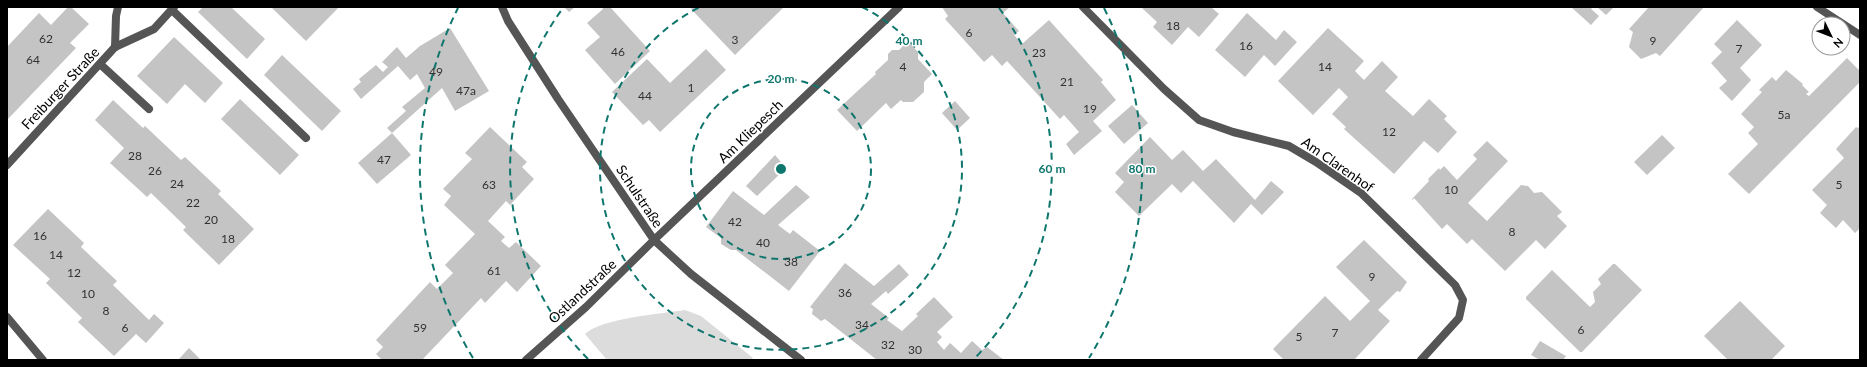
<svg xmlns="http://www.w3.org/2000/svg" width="1867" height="367" viewBox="0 0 1867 367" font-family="Lato,sans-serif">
  <rect width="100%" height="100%" fill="#fff"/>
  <path fill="#dcdcdc" d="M685,310L701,316L753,358L750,360H607L585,334C602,318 660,314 685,310Z"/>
  <g fill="#c4c4c4">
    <path d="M68,7H71L89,24L70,43L76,48L7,120V47L39,13L51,25Z"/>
    <path d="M203,7H231L265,39L247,59L198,12Z"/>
    <path d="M271,7H339L306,41Z"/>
    <path d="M564,7H575L569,12Z"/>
    <path d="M602,7H610L650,51L615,84L585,50L600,37L587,23L603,9Z"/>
    <path d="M693,7H784L735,55L691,9Z"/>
    <path d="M942,7H1010L1003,13L1019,31L1014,35L1022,44L1049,20L1103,80L1101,82L1116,100L1093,121L1102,131L1074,155L1066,144L1079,132L1064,115L1060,119L1007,61L1002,66L992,55L984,62L945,19L948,16Z"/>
    <path d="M1143,7H1211L1219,14L1199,37L1188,27L1172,45L1153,27L1157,22L1142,8Z"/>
    <path d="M1571,7H1593L1591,9L1599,16L1591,25Z"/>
    <path d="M1597,7H1614L1606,15Z"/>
    <path d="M1649,7H1704L1660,56L1656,53L1641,59L1629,47L1633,32L1629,29Z"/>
    <path d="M1247,13L1276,40L1284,30L1297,42L1275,66L1264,55L1245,77L1215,50Z"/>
    <path d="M1737,20L1762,45L1740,68L1751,80L1732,101L1719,88L1727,81L1711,63L1722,52L1714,44Z"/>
    <path d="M450,28L489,91L455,111L442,88L392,133L387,128L406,111L402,107L425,88L417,74L410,80L398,66L361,99L353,89L361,82L359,79L376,65L383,72L388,67L382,62L397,47L406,58L420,46Z"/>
    <path d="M1328,28L1364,61L1355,71L1364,80L1382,61L1398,77L1385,91L1413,116L1429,99L1447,116L1444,119L1457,132L1438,153L1424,141L1394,174L1344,129L1346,127L1332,114L1348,97L1339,88L1313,115L1278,81Z"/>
    <path d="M174,37L223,83L205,103L185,84L167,104L137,76Z"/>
    <path d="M908,41L918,52V59L932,74L924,82V92L913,102H903L901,100L891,109L886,103L857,131L837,110L876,74L875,72L888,60V54L892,50H899Z"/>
    <path d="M706,49L726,70L660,132L649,120L643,125L612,92L647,59L670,83Z"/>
    <path d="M282,55L341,111L322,131L264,75Z"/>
    <path d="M1847,58L1860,71V82L1749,194L1728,174L1758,144L1748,133L1754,127L1741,114L1762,92L1759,90L1772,77L1776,81L1786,70L1803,84L1802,85L1809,92L1806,94L1809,96Z"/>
    <path d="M240,99L299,155L280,175L221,119Z"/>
    <path d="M113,100L143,128L145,126L181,160L185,157L221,191L218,194L254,229L219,265L183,230L186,227L151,193L147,197L110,163L124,148L95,120Z"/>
    <path d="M955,101L970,118L957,130L942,113Z"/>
    <path d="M1132,105L1148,123L1124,144L1108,126Z"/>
    <path d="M1860,126V228L1855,233L1843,220L1836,228L1820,213L1827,205L1812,190L1844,158L1836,149L1856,127L1858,128Z"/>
    <path d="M490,127L527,162L522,167L534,179L510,205L506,201L488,221L505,237L501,241L509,248L516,242L541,266L517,292L506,281L485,303L481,298L422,360H382L376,354L383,347L376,340L430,282L437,289L453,273L445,265L475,234L444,205L451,196L443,189L472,159L465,153Z"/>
    <path d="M392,133L411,155L377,184L358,163Z"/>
    <path d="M1662,135L1675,148L1647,175L1634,162Z"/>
    <path d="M1150,137L1172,160L1183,150L1203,171L1216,159L1255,200L1271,181L1284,192L1262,215L1251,204L1234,223L1193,181L1181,193L1172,184L1139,216L1115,192L1124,182L1115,173Z"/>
    <path d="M1487,141L1508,161L1468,203L1487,221L1521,185L1528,186L1534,193L1542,192L1562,212L1557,216L1567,226L1545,249L1536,240L1505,271L1472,239L1467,244L1447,224L1442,229L1414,198L1413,200L1412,199L1429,181L1428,179L1439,168L1440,170L1444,166L1457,180L1477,159L1473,155Z"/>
    <path d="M775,155L786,168L757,196L746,186Z"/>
    <path d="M796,185L810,197L778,225L790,234L793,230L820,251L789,291L736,250H731L721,244V238L706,227L733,191L764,215Z"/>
    <path d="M48,209L84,243L81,247L117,281L113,285L149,320L154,314L164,323L146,343L136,334L114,356L78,322L82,318L46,283L50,279L13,245Z"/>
    <path d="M1364,240L1407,282L1400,292L1397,291L1378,310L1390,321L1354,360H1284L1273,349L1325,296L1350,321L1370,301L1336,267Z"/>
    <path d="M845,263L874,286L899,264L909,275L888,294L886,291L871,304L889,318L887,320L902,331L918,316L916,314L934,297L953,317L937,332L942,337L937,342L944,350L950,343L961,353L972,341L982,350L987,347L1004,360H877L825,319L821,321L812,314L813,309L810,307Z"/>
    <path d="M1613,264H1615L1642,290L1582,352H1580L1526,299V297L1552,270L1590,307L1595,302L1593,292L1601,284L1598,279Z"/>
    <path d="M1740,301L1785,346L1771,360H1728L1704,336Z"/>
    <path d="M1540,341L1566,356L1563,360H1540L1531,355Z"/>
    <path d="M189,348L201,360H178Z"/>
  </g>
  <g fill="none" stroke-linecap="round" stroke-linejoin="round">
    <g stroke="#555" stroke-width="8">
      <path d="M172,10L306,138"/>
      <path d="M100,64L149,109"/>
    </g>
    <g stroke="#555" stroke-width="8">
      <path d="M502,7L508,21L558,99L654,240L691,274L801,360"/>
      <path d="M1083,7L1164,89L1199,120L1233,132L1289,146L1316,162L1361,193L1455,285L1463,300L1459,318L1421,360"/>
      <path d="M115,47L116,16L118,7"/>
      <path d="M7,165L115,47L154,29L174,7"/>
      <path d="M7,317L43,360"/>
      <path d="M526,360L586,307L654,240L899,7"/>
    </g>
    <path stroke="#555" stroke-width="8" d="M1817,7L1860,35"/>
  </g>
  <g fill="none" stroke="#0f766e" stroke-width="2" stroke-dasharray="7 5">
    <circle cx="781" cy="169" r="90"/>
    <path d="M862 7A181 181 0 1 1 700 7"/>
    <path d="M588 359A271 271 0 0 1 563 8M999 8A271 271 0 0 1 974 359"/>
    <path d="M473 358A361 361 0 0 1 458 8M1104 8A361 361 0 0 1 1089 358"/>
  </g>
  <g text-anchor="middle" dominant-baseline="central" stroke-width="3" stroke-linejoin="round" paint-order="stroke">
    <g font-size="12" fill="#313131">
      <text x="1173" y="25">18</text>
      <text x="969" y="32">6</text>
      <text x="46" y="38">62</text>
      <text x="735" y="39">3</text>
      <text x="1653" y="40">9</text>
      <text x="1246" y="45">16</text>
      <text x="1739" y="48">7</text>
      <text x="618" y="51">46</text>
      <text x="1039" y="52">23</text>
      <text x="33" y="59">64</text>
      <text x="903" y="66">4</text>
      <text x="1325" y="66">14</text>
      <text x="436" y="71">49</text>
      <text x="1067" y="81">21</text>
      <text x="691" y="87">1</text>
      <text x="466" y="90">47a</text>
      <text x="645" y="95">44</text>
      <text x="1090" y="108">19</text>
      <text x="1784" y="114">5a</text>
      <text x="1389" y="131">12</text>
      <text x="135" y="155">28</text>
      <text x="384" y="159">47</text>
      <text x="155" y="170">26</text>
      <text x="177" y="183">24</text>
      <text x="489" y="184">63</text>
      <text x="1839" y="184">5</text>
      <text x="1451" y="189">10</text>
      <text x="193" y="202">22</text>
      <text x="211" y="219">20</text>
      <text x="735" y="221">42</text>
      <text x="1512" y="231">8</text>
      <text x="40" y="235">16</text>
      <text x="228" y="238">18</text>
      <text x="763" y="242">40</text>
      <text x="56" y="254">14</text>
      <text x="791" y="261">38</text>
      <text x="494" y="270">61</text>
      <text x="74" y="272">12</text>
      <text x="1372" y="276">9</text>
      <text x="845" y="292">36</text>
      <text x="88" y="293">10</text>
      <text x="106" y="310">8</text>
      <text x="862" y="324">34</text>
      <text x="125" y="327">6</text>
      <text x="420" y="327">59</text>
      <text x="1581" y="329">6</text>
      <text x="1335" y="332">7</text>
      <text x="1299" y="336">5</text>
      <text x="888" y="344">32</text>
      <text x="915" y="349">30</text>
    </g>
    <g font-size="14" fill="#000" stroke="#fff">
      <text transform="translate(60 88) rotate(-47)">Freiburger Straße</text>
      <text transform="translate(750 131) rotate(-44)">Am Kliepesch</text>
      <text transform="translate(1338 164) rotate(35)">Am Clarenhof</text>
      <text transform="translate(640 196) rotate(56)">Schulstraße</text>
      <text transform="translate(582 291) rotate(-43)">Ostlandstraße</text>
    </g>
  </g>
  <circle cx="781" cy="169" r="6" fill="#0f766e" stroke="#fff" stroke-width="2"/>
  <g font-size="12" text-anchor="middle" font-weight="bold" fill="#0f766e" stroke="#fff" stroke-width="3" stroke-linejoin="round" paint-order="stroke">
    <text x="909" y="45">40 m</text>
    <text x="781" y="83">20 m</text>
    <text x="1052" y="173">60 m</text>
    <text x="1142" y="173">80 m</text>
  </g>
  <rect width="1867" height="367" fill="none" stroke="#000000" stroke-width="16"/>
  <g transform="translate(1831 36) rotate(133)"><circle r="19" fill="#ffffff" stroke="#999999"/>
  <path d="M0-3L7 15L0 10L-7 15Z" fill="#000000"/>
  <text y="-6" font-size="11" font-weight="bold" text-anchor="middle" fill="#000000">N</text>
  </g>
</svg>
